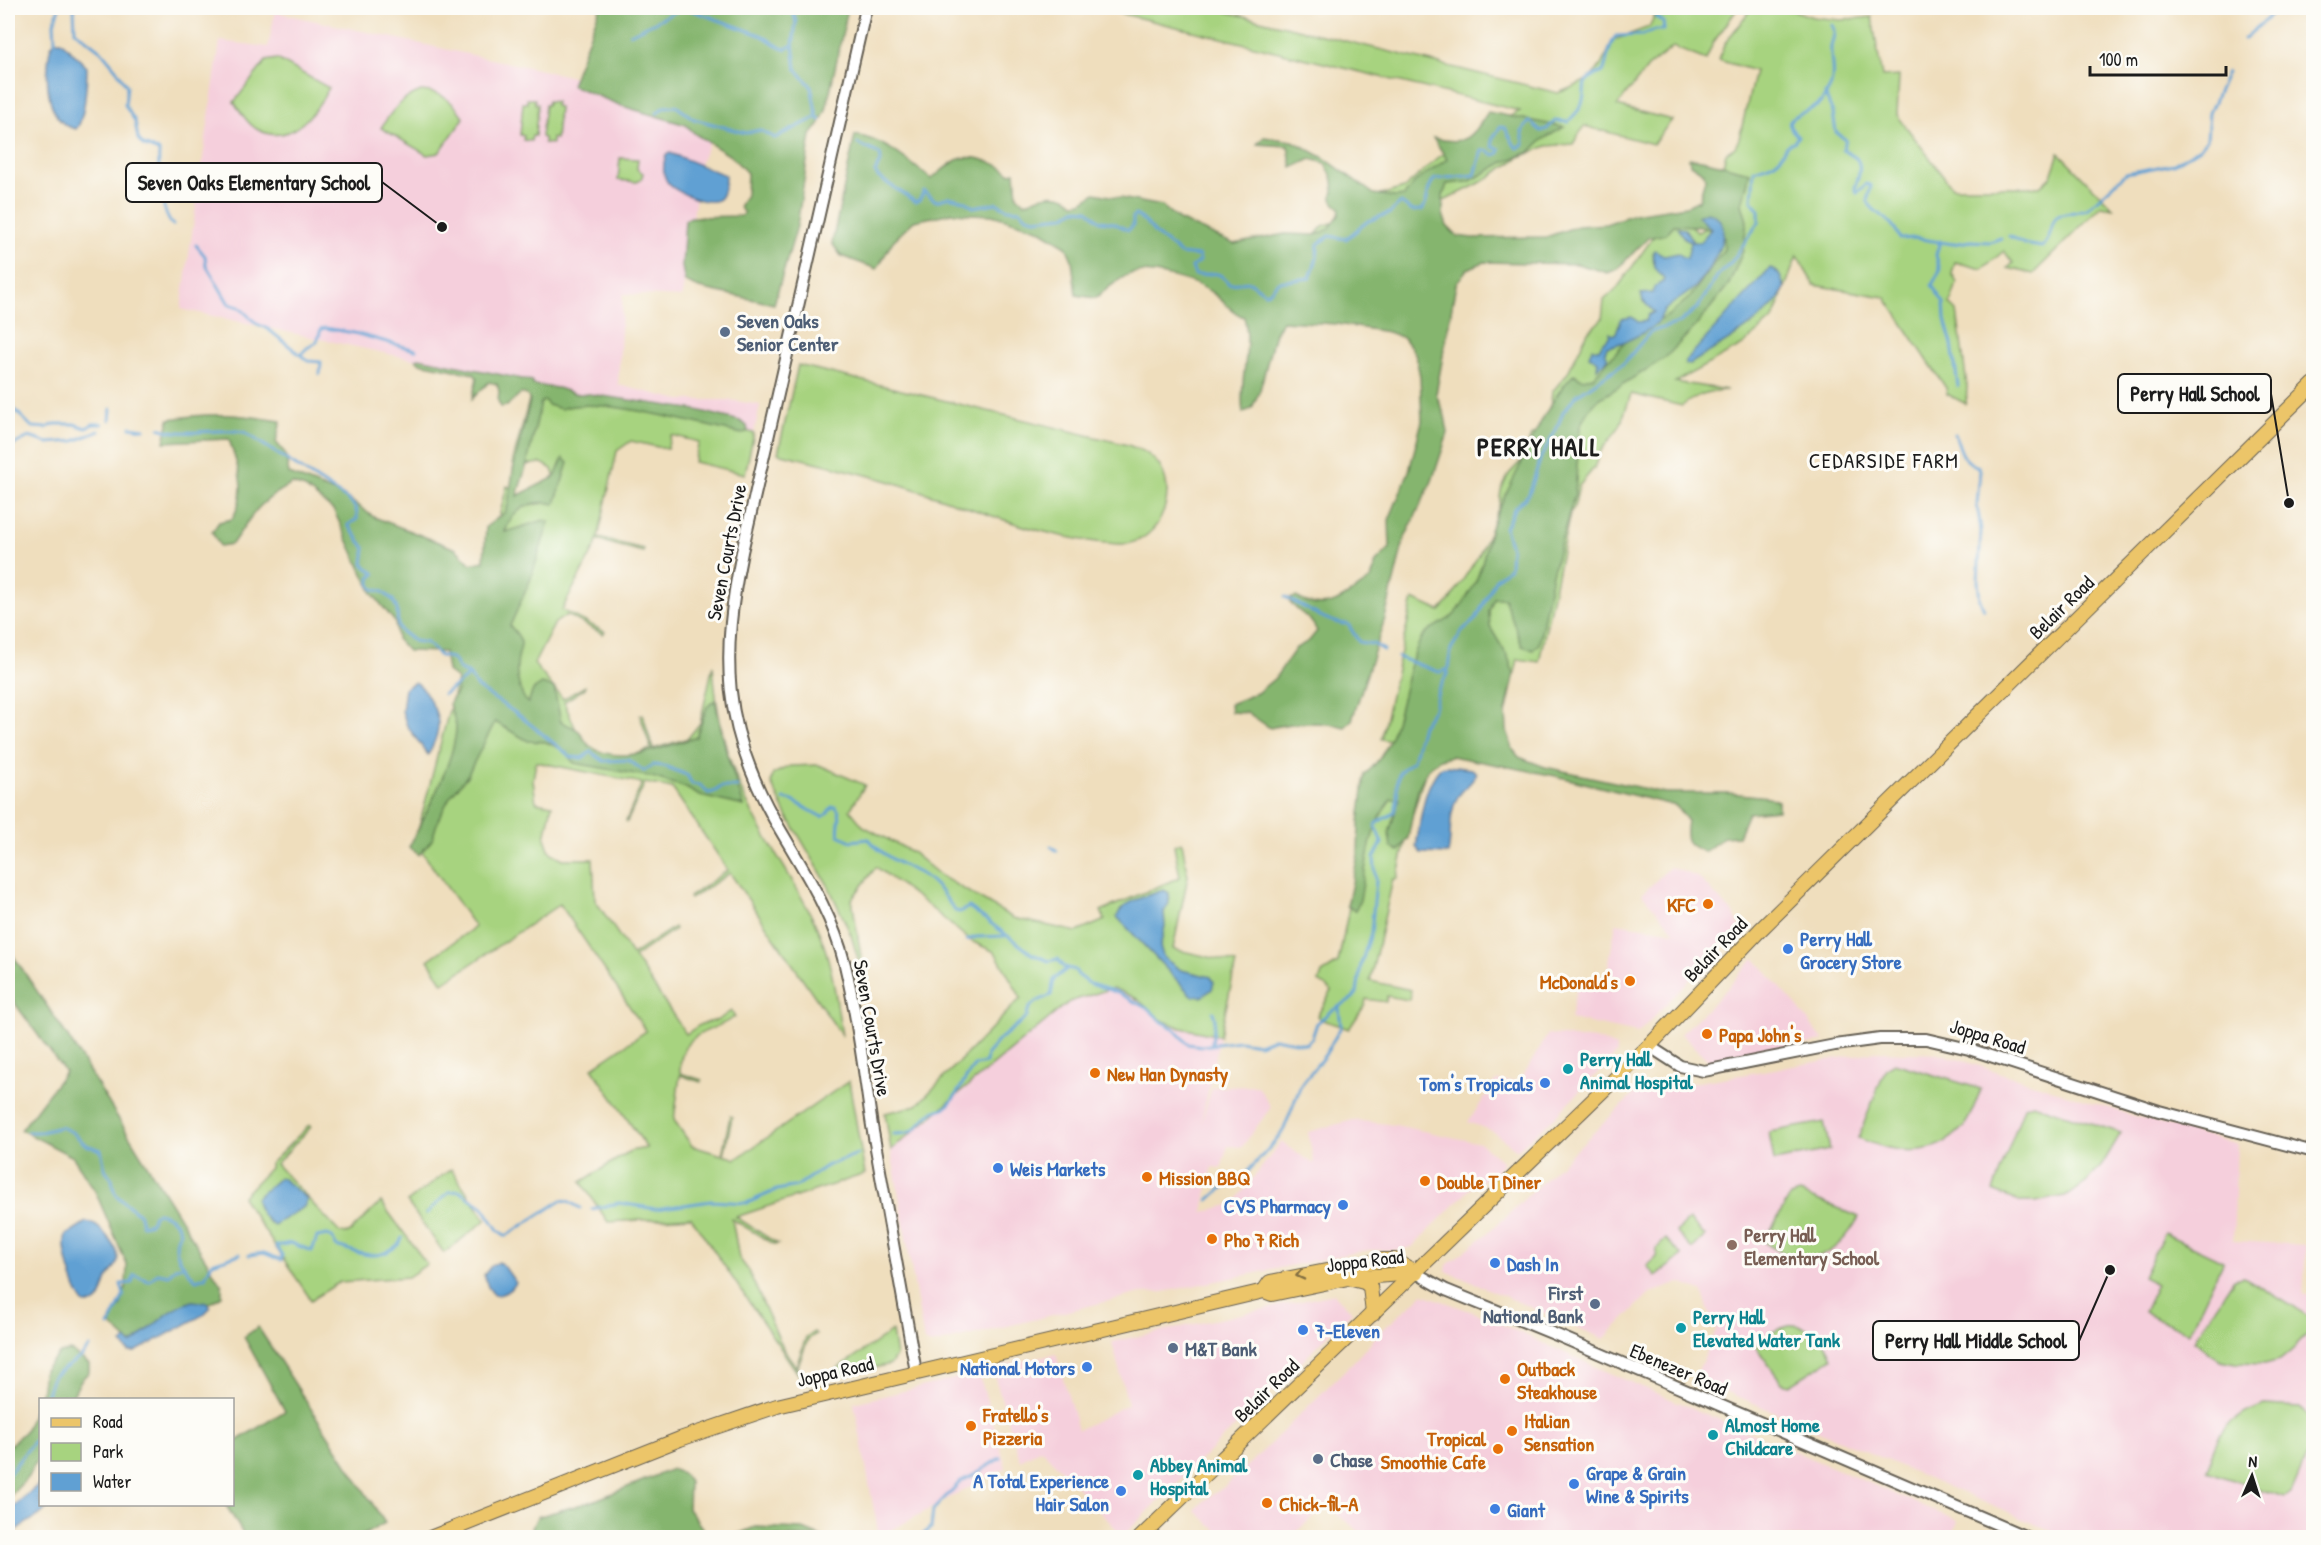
<svg xmlns="http://www.w3.org/2000/svg" width="2321" height="1545" viewBox="0 0 2321 1545" font-family="'Patrick Hand',sans-serif">
  <rect width="100%" height="100%" fill="#fdfcf7"/>
  <filter id="ink" filterUnits="userSpaceOnUse"><feTurbulence type="fractalNoise" baseFrequency=".0167" numOctaves="2"/><feDisplacementMap in="SourceGraphic" scale="12" xChannelSelector="R" yChannelSelector="G"/><feConvolveMatrix kernelMatrix="1 2 1 2 8 2 1 2 1" color-interpolation-filters="sRGB"/></filter>
  <filter id="wash" filterUnits="userSpaceOnUse"><feTurbulence type="fractalNoise" baseFrequency=".008" numOctaves="4" result="noise"/><feDisplacementMap in="SourceGraphic" scale="24" xChannelSelector="R" yChannelSelector="G"/><feGaussianBlur stdDeviation="1.35" result="paint"/><feColorMatrix in="noise" values="0 0 0 0 0 0 0 0 0 0 0 0 0 0 0 0 0 1.4 0 .05"/><feComposite in="paint" operator="in"/></filter>
  <g filter="url(#wash)">
    <rect width="100%" height="100%" fill="#efdebd"/>
    <g fill="#f5cfdc">
      <path d="M275,12L725,110L701,160L682,297L623,294L618,385L680,400H730L760,405L754,433L181,309L220,41L268,47Z"/>
      <path d="M1670,867L1698,877L1734,914L1738,922L1739,929L1638,1033L1570,1019L1579,978L1605,984L1616,923L1675,932L1642,894Z"/>
      <path d="M1754,958L1797,1006L1824,1041L1709,1061L1681,1034L1724,992Z"/>
      <path d="M1113,988L1137,999L1162,1020L1181,1028L1220,1036L1201,1124L1212,1087L1258,1086L1271,1107L1242,1147L1228,1146L1221,1168L1212,1167L1203,1212L1233,1204L1281,1142L1314,1164L1308,1132L1353,1120L1395,1125L1480,1143L1502,1161L1501,1166L1495,1173L1474,1185L1412,1247L1400,1250H1368L1163,1292L1141,1293L931,1345L924,1341L891,1150L1069,1003Z"/>
      <path d="M1548,1034L1602,1041L1616,1047L1617,1053L1555,1117L1517,1150L1492,1131L1468,1122L1496,1081H1520Z"/>
      <path d="M1874,1052L1942,1054L2131,1115L2237,1144L2233,1241L2306,1245L2303,1295H2314L2313,1537H2065L1695,1378L1716,1330L1702,1291L1679,1283L1649,1294L1604,1339L1446,1271L1447,1265L1494,1228L1635,1093Z"/>
      <path d="M1334,1294L1352,1312L1123,1536L1041,1449L1020,1460L992,1368L1056,1354L1078,1430L1128,1404L1112,1342Z"/>
      <path d="M1423,1294L1481,1315L1607,1372L1958,1521L1952,1537H1367L1326,1506L1290,1537H1223L1195,1510L1205,1500L1224,1487L1264,1450L1355,1360L1379,1333Z"/>
      <path d="M979,1373L1006,1468L962,1491L879,1537L854,1403Z"/>
    </g>
    <g fill="#a7d37f" stroke="#62784e" stroke-width="1.5">
      <path d="M1099,8H1211L1558,93C1596,79 1596,75 1614,40L1649,27L1657,11L1661,8H1738L1713,43L1706,60L1673,47L1648,67L1617,106L1672,120L1653,144L1584,126L1573,144L1547,146L1520,157L1480,183L1418,214L1307,244L1323,226L1356,215L1370,198L1404,188L1447,150L1520,111Z"/>
      <path d="M1752,8H1786L1813,17L1841,20L1872,17L1882,77L1899,76L1897,115L1952,187H2040L2051,176L2059,153L2113,208L2101,206L2033,274L2008,268L2013,263L2004,251L1982,269L1955,262L1952,274L1957,283L1950,304L1957,311L1967,386L1966,404L1947,394L1946,388L1885,297L1814,285L1797,256L1773,319L1743,345L1675,382L1727,390C1709,391 1697,394 1682,406L1631,394L1620,426L1600,452L1594,468L1579,486L1574,508L1570,513L1539,662L1518,659L1503,728L1432,750L1409,827L1397,879H1393L1370,981L1411,990L1409,1000L1387,996L1386,1002L1366,999L1365,1005L1349,1029L1320,1019L1317,1016L1332,991L1319,982L1322,973L1338,963L1361,847L1391,741L1381,739L1413,599L1440,611L1450,600L1479,555L1489,533L1499,506L1501,490L1509,474L1523,459L1531,436L1542,428L1551,403L1552,392L1567,374L1588,332L1602,319L1604,300L1618,287L1656,233L1669,222L1685,219L1698,232L1709,226L1726,153L1735,147L1739,139L1755,71L1718,60L1725,43Z"/>
      <path d="M277,59L329,88C315,114 289,149 255,128C246,122 240,111 234,102L266,61Z"/>
      <path d="M421,91C442,92 453,101 464,118L439,153L427,155L381,128C391,111 402,98 421,91Z"/>
      <path d="M527,99H535V104H538L535,136H532L531,141L523,140L524,136L520,135L523,103H527Z"/>
      <path d="M548,101L556,102L555,106L559,107L556,139L552,138V144L544,143V138L541,137L545,105H547Z"/>
      <path d="M620,158L638,159L637,169L643,173L641,180L637,182L618,180Z"/>
      <path d="M798,365L1128,445C1135,448 1143,450 1149,455C1185,481 1163,547 1118,544C1045,540 980,510 911,488C868,474 822,464 778,453Z"/>
      <path d="M533,385L754,433L745,474L694,462L699,442L671,435L667,449L631,441L617,451L598,538L644,549L643,552L597,540L596,545L562,610L605,632L603,634L567,615L555,623L534,664L563,699L585,686V688L564,702L584,748L621,759L651,749L640,715H643L653,749L688,738L700,723L713,665C716,713 727,763 749,806C770,848 799,886 818,930C833,964 836,1000 842,1036L730,873L690,899L689,897L728,870L672,788L645,783L627,822L626,821L642,783L536,762L533,780L536,802L552,805L545,838L550,852L563,859H593L595,900L632,955L674,927L675,929L634,957L686,1034L701,1024L718,1020L731,1011L735,1017C708,1035 679,1030 680,1073L702,1080L701,1082L680,1075L674,1120L692,1146L722,1155L730,1116L732,1117L724,1155L736,1159L849,1081L865,1174L736,1217L778,1244L775,1245L732,1219L739,1258L748,1270L783,1348L796,1367L806,1337L814,1332L816,1334L808,1339L797,1369L804,1379L831,1373L892,1331L896,1356L891,1364L805,1384L691,1217L608,1222L581,1182L630,1151L647,1148L592,1068L646,1031L560,904L443,983L428,960L475,927L415,842L507,486C524,492 525,512 548,501L557,485L552,469L542,463L523,465L512,464Z"/>
      <path d="M819,765L865,785L850,810L863,826L912,852L941,876L1013,918L1077,932L1105,920L1101,911L1180,877L1174,845L1182,842L1188,876L1173,949L1236,963L1220,1036L1181,1028L1162,1020L1137,999L1113,988L1069,1002L891,1150L885,1113L917,1105L1021,998L995,952L971,941L926,904L876,867L852,899L865,983L851,935L828,885L786,814L771,783L773,774L790,766Z"/>
      <path d="M1894,1063L1981,1089C1976,1101 1971,1118 1963,1127C1934,1160 1894,1153 1858,1138L1886,1068Z"/>
      <path d="M2033,1104L2121,1133L2102,1165L2087,1182L2069,1195L2036,1202H2019L1993,1191L2024,1107Z"/>
      <path d="M1824,1122L1830,1150L1774,1161L1769,1132Z"/>
      <path d="M309,1125L311,1127L276,1164L340,1233H349L381,1202L427,1264L408,1277L340,1282L311,1300L242,1197L270,1168V1164Z"/>
      <path d="M451,1169L486,1220L444,1253L407,1202Z"/>
      <path d="M1800,1193L1859,1217C1836,1259 1805,1271 1764,1242L1790,1196Z"/>
      <path d="M1689,1220L1705,1236L1692,1249L1676,1232Z"/>
      <path d="M2164,1233L2223,1261L2189,1333L2144,1312L2157,1284L2143,1277Z"/>
      <path d="M1666,1239L1682,1256L1656,1276L1647,1266L1656,1257L1657,1248Z"/>
      <path d="M2244,1277L2313,1319L2309,1333L2291,1351L2280,1360L2265,1364L2235,1363L2221,1360L2209,1353L2194,1340L2234,1279Z"/>
      <path d="M1794,1325C1815,1328 1825,1339 1832,1358L1790,1385L1782,1383L1756,1347C1766,1334 1777,1328 1794,1325Z"/>
      <path d="M2264,1405L2300,1407L2313,1422V1442L2291,1494L2284,1497L2207,1471C2218,1430 2224,1421 2264,1405Z"/>
    </g>
    <g fill="#85b56e" stroke="#506845" stroke-width="1.5">
      <path d="M600,8H848L826,110L819,125L811,135L797,226L774,304L699,288L685,282L682,267L685,220L691,217L741,216L744,213L739,207L746,195L747,173L732,157L695,134L686,125L622,106L571,85Z"/>
      <path d="M1488,112L1564,127L1542,140L1530,152L1504,162L1469,182L1447,184L1443,196V214L1447,226L1457,236L1472,238L1546,237L1578,226L1606,224L1634,214L1687,206L1699,200L1705,179L1704,173L1690,164L1689,158C1710,160 1729,168 1750,172L1742,204L1747,221L1743,251L1729,284L1696,326L1665,358L1599,399L1588,411L1580,426L1575,493L1552,574L1539,644L1533,650L1522,646L1504,598H1494L1489,611L1490,627L1508,657L1514,674L1506,711L1507,730L1512,748L1519,757L1545,767L1665,793H1729L1769,797L1778,801V810L1748,813L1738,836L1724,837L1704,852C1685,844 1684,840 1687,820L1676,806L1556,776L1451,756L1440,759L1428,769L1418,788L1408,838L1399,851L1391,847L1389,833L1399,799H1391C1368,829 1367,864 1360,900L1355,911L1347,906L1358,855L1359,822L1365,774C1403,744 1399,682 1420,641C1427,626 1444,625 1455,614C1462,606 1470,592 1475,583C1484,564 1486,541 1493,522C1501,503 1510,486 1519,468C1535,434 1548,401 1574,374L1582,379L1593,377L1628,339L1669,315L1691,296L1724,249V238L1721,232L1696,226L1674,225L1666,234L1648,238L1617,269L1608,273L1577,264L1484,262L1467,269L1456,284L1436,394L1445,416L1448,433L1432,481L1404,540L1385,618L1352,720L1345,727C1321,721 1293,722 1270,728L1248,713L1231,712L1230,704L1257,693L1275,678L1296,648L1309,641L1317,631C1309,613 1297,614 1288,599L1296,597C1328,616 1344,597 1371,579L1376,562L1390,548L1389,520L1409,471L1422,421L1420,376L1415,353L1404,338L1388,332L1337,324L1282,321L1275,333L1260,390L1252,408L1243,413C1238,381 1253,349 1244,317C1230,312 1224,300 1211,292C1196,281 1148,268 1130,274C1118,278 1106,291 1095,298L1076,295L1072,260L1066,246L1038,229L992,215L952,213L914,221L893,241L877,269L841,256L832,243L855,135C886,140 908,161 931,179C939,173 947,166 955,161C970,152 998,163 1010,173L1015,172L1017,196L1025,203C1041,195 1060,189 1074,203L1082,202L1095,193L1162,206L1179,220L1234,244L1285,234L1316,235L1329,229L1339,215L1340,208C1325,197 1336,195 1333,181C1332,175 1327,168 1325,163L1311,159L1292,168L1288,146L1257,144L1264,137L1293,141L1324,158L1374,194L1396,197L1404,196L1416,181L1447,159L1433,138C1467,145 1470,140 1488,112Z"/>
      <path d="M419,358L532,381L533,385L558,388L576,394H589L697,410L740,421L747,426L748,431L742,434C701,425 596,395 561,409L548,405L545,401L541,402L527,464L517,496L555,477L563,458L568,463L555,504C531,499 512,509 505,532L544,520L549,522L530,581L510,626C529,646 518,644 517,666C516,677 520,695 528,703L533,690L542,684L554,688L561,722C567,725 574,727 579,731C583,735 585,742 590,746C619,767 667,746 696,737L707,707L715,700L727,755L744,806L700,796L684,787L652,777L574,763L563,750L546,742L528,741L495,722L467,776L450,797L438,820L432,840L419,855L409,847C423,819 457,757 456,726C455,719 451,711 449,704L457,691V679L447,671L444,652L408,651L397,639L395,622L372,593L334,511L305,488L292,484C258,502 253,514 232,544L220,546L212,532L219,522L232,519C249,490 238,469 229,439L164,442L169,419C213,412 238,414 281,421L276,442L285,453L289,474L344,496L374,517L456,549L471,564L484,561L486,527L505,512L508,505L513,470L530,401L527,395L521,393L507,406L501,407L498,401L499,391L497,384L489,382L472,399L477,378L474,374L420,363L416,359Z"/>
      <path d="M8,948L68,1037L222,1286V1296L135,1347L109,1323L121,1305L126,1286L127,1265L95,1191L73,1157L21,1130L65,1072L8,994Z"/>
      <path d="M258,1327L385,1523L360,1537L275,1538L271,1534L259,1537H245L226,1505L232,1504L233,1443L285,1411L244,1337Z"/>
      <path d="M71,1351L89,1364V1372L81,1380L71,1399L40,1400V1455L27,1478L8,1498V1450L10,1445L25,1431L29,1422L41,1393L44,1370L60,1353Z"/>
      <path d="M672,1469L684,1475L689,1482L688,1509L709,1537H539L532,1528L537,1517L593,1501Z"/>
      <path d="M755,1527L803,1529L823,1537H731Z"/>
    </g>
    <g fill="#60a0d3" stroke="#3e5e78" stroke-width="1.5">
      <path d="M55,41H61L87,67C87,81 85,120 76,129C48,124 46,85 48,64C49,55 49,47 55,41Z"/>
      <path d="M670,153L725,175C725,182 725,192 720,198C711,208 675,192 668,183C662,175 663,163 666,155Z"/>
      <path d="M1707,212C1742,222 1711,267 1697,285C1687,296 1672,302 1664,311C1661,314 1661,320 1657,323C1644,334 1623,344 1607,347L1605,352L1608,359L1597,368L1598,361L1589,356L1592,348L1599,349L1603,342L1609,337L1610,333L1613,335L1616,333L1621,319L1632,317L1638,322L1646,321L1648,315L1654,312L1643,301L1641,294L1652,293L1654,287L1663,282L1664,278L1654,268L1653,251L1655,250L1665,256L1678,253L1683,257L1687,258L1691,242L1684,238L1677,228L1685,229L1693,242H1700L1711,229L1698,216Z"/>
      <path d="M1770,268C1780,271 1781,279 1785,288C1769,320 1720,345 1690,364H1685L1686,360Z"/>
      <path d="M415,682C424,685 438,713 438,723C439,732 433,747 428,755L407,726L402,711L405,688Z"/>
      <path d="M1447,766L1472,769L1477,773C1473,783 1463,788 1457,798C1448,816 1452,835 1448,854L1421,853L1416,847C1421,820 1422,788 1441,767Z"/>
      <path d="M1164,890L1169,893V903L1164,912L1165,926L1160,947L1164,958L1181,970L1211,977L1214,982L1212,989L1202,997L1192,996L1117,917C1121,901 1150,895 1164,890Z"/>
      <path d="M279,1178L283,1179L307,1199L304,1207L274,1225C265,1221 256,1208 256,1198Z"/>
      <path d="M86,1222C98,1222 118,1246 118,1258C119,1265 111,1272 107,1279C104,1285 102,1300 95,1303C92,1305 88,1304 85,1304C75,1294 61,1248 66,1235Z"/>
      <path d="M499,1262L504,1266L516,1283C512,1290 502,1296 494,1295L488,1287L484,1275L491,1266Z"/>
      <path d="M193,1301L207,1303L211,1307L203,1315L135,1352H129L122,1344L126,1339L131,1344L133,1343C152,1328 169,1308 193,1301Z"/>
      <path d="M40,1483V1504L50,1505L41,1514L8,1535V1512Z"/>
    </g>
    <g fill="none" stroke-linecap="round" stroke-linejoin="round">
      <g stroke="#60a0d3" stroke-width="3">
        <path d="M74,8L75,31L101,51L116,69L127,86L125,105"/>
        <path d="M792,8L796,22L793,45L796,69L811,86L817,117L820,120"/>
        <path d="M630,34L679,10L688,9L763,36L781,48L785,49L793,45"/>
        <path d="M2244,39L2279,8"/>
        <path d="M55,41L54,23L59,8"/>
        <path d="M1825,94L1833,113L1836,132L1846,140L1843,149C1847,153 1852,155 1856,158C1863,166 1858,179 1855,187L1857,193"/>
        <path d="M126,107L135,121L138,139L143,145L159,151C158,167 160,214 173,225"/>
        <path d="M657,113L664,107L676,106L694,119L746,133L760,130L775,138L817,117"/>
        <path d="M858,144L880,154L881,160L875,172L878,177L916,202L920,199L924,191L936,201L949,197L965,201L973,207L996,203L1008,209L1020,210L1027,217L1035,219L1064,216L1075,209L1088,210L1100,221L1114,223L1128,230L1133,226V217L1135,215C1146,219 1149,228 1157,235C1165,243 1173,246 1180,254L1199,256L1200,261L1192,267L1195,275C1212,276 1216,267 1229,284L1250,282L1265,293L1269,292L1278,282L1310,278L1317,258L1318,244L1330,236L1346,239L1368,221L1390,213L1401,203L1412,211L1422,210C1430,201 1425,187 1435,179L1475,175L1482,151L1487,150L1494,155L1499,153L1500,149L1493,147L1492,140L1500,127L1505,128L1515,146L1518,148L1524,143L1522,131L1530,121L1541,131L1547,129L1555,121L1568,122C1572,117 1579,111 1581,106C1590,85 1574,83 1603,72C1608,60 1608,46 1616,36L1642,35L1656,30H1664L1663,22L1657,18V9L1659,8"/>
        <path d="M1857,193L1866,184L1871,186L1867,201C1878,219 1891,215 1900,239L1915,238L1953,244L1970,241L1990,242L2001,238"/>
        <path d="M2009,236L2024,244L2042,247C2052,240 2049,225 2057,216L2087,209L2126,173L2174,164L2200,148L2207,139L2209,113L2227,72"/>
        <path d="M1940,241L1936,255L1940,270L1932,285L1944,303L1945,320L1952,344L1958,386"/>
        <path d="M196,245L205,256L206,265L229,304L239,307L257,324L268,329L308,361L321,362L320,374"/>
        <path d="M301,354L307,348L317,342L321,329L325,328L354,333L416,350"/>
        <path d="M8,403L32,427L46,428L55,424H74L86,428L93,424H102"/>
        <path d="M110,420L111,409"/>
        <path d="M131,427L144,429"/>
        <path d="M159,428C186,438 215,427 244,432L347,499C354,505 358,509 357,519L348,525L365,548L363,564L375,574L370,578V585L373,589L383,592L393,600L397,609L398,627L401,631L414,641L427,643L440,656L452,658C459,666 456,671 468,673L477,687L520,716L571,757L582,758L591,752L604,761L628,760L644,771L653,765L664,766L687,775L692,784L700,785L708,793L714,792L721,787H737"/>
        <path d="M1955,434C1961,450 1961,461 1979,467L1980,470L1977,504L1981,531L1978,581L1980,600L1984,609"/>
        <path d="M8,441L13,445L29,437L48,443L74,441L99,431"/>
        <path d="M1285,597C1303,606 1330,625 1348,624L1359,642L1373,644L1384,650"/>
        <path d="M1398,657L1436,671L1440,672L1448,669"/>
        <path d="M444,694L470,675"/>
        <path d="M784,799L793,801L822,817L826,815L832,807H836C844,816 836,825 839,835L851,841L869,839C882,856 901,864 919,873C935,881 946,898 955,911L960,912L969,907L1032,954L1049,961L1058,959L1064,967L1075,970L1078,975L1090,984L1116,992L1150,1010L1161,1021L1173,1028L1188,1044L1202,1046L1239,1041L1259,1044L1274,1038L1306,1044L1312,1038L1317,1023L1330,1012L1353,998L1357,993L1361,964L1371,933L1376,881L1374,858L1382,843L1375,826C1380,818 1389,818 1394,812C1401,800 1394,785 1399,774C1402,767 1409,766 1413,761L1422,725L1434,709L1438,690L1447,674L1451,649L1463,630L1476,619L1495,580L1510,567L1511,548L1505,528L1514,509L1529,494L1541,457L1556,430L1563,412L1577,395L1624,363L1650,332L1679,323L1698,307L1718,275L1730,264L1759,222V210L1752,201L1754,170C1769,165 1781,163 1786,146L1794,142L1798,136C1774,115 1807,114 1818,105C1823,101 1829,90 1831,85C1835,72 1830,60 1831,47C1832,39 1837,33 1832,25"/>
        <path d="M1051,846L1057,851"/>
        <path d="M967,940L976,937L1005,936"/>
        <path d="M1212,1043L1215,1019L1213,1012"/>
        <path d="M27,1132H41L61,1127L72,1132L86,1145L101,1150L105,1169L112,1179L114,1191L118,1197L140,1215L142,1225L151,1223L154,1215L158,1213C169,1215 178,1222 180,1232C169,1251 183,1266 196,1280L205,1277L212,1263L240,1254"/>
        <path d="M893,1134C915,1134 915,1130 928,1115C934,1109 944,1111 949,1104C960,1092 965,1077 975,1065L986,1063L987,1054L1000,1039L1027,1017C1027,1003 1039,1001 1051,995L1054,979L1068,968"/>
        <path d="M1209,1200L1221,1189L1238,1182L1274,1143L1284,1129L1301,1085L1325,1055L1341,1027L1339,1008"/>
        <path d="M592,1209L619,1203L656,1209L711,1201L747,1203L777,1190L797,1186L826,1166L858,1154"/>
        <path d="M427,1213L449,1192L459,1191L483,1207L498,1230L506,1236L562,1200L568,1201L580,1208"/>
        <path d="M249,1255L264,1253L281,1260L282,1255L276,1246L291,1243L312,1251L317,1237L327,1235L332,1237L336,1246C356,1251 373,1262 392,1249C398,1245 400,1244 402,1238"/>
        <path d="M109,1326L124,1295L121,1284L132,1283L134,1275L149,1281L158,1273L169,1275L175,1268L182,1266"/>
        <path d="M45,1400L53,1376L81,1357L89,1347"/>
        <path d="M8,1475L37,1437L40,1418"/>
        <path d="M919,1538L931,1528L933,1510L961,1481L972,1476L1000,1458"/>
      </g>
    </g>
  </g>
  <g filter="url(#ink)">
    <g fill="none" stroke-linecap="round" stroke-linejoin="round">
      <g stroke="#666054" stroke-width="14">
        <g id="tertiary">
          <path d="M866,8L742,552C721,655 722,725 774,819C802,868 831,909 845,965C858,1018 864,1073 872,1126C886,1208 901,1290 916,1372"/>
          <path d="M1649,1046L1680,1066L1704,1071L1835,1045L1880,1039H1926L1969,1049L2159,1111L2314,1152"/>
          <path d="M1416,1273L1446,1290L1559,1336L2029,1538"/>
        </g>
      </g>
      <g stroke="#666054" stroke-width="16">
        <g id="primary">
          <path d="M1264,1291L1270,1282L1382,1260H1395L1416,1273"/>
          <path d="M430,1538L680,1439L777,1406L1264,1291L1272,1294L1348,1278L1416,1273"/>
        </g>
      </g>
      <g stroke="#666054" stroke-width="16">
        <g id="trunk">
          <path d="M1348,1278L1364,1282L1370,1286L1373,1314"/>
          <path d="M1140,1538L1649,1046L1760,930L2314,384"/>
        </g>
      </g>
      <use href="#tertiary" stroke="#fff" stroke-width="10"/>
      <use href="#primary" stroke="#ecc569" stroke-width="14"/>
      <use href="#trunk" stroke="#ecc569" stroke-width="14"/>
    </g>
    <defs><path id="oneway-chevron" d="M-2-3.5L2.5 0L-2 3.5" fill="none" stroke-width="1.6" stroke-linecap="round" stroke-linejoin="round" transform="scale(1.5)"/></defs>
    <use stroke="#847042" href="#oneway-chevron" transform="translate(1300 1275) rotate(167)"/>
  </g>
  <g fill="#5c6f8a" stroke="#fdfcf7" stroke-width="2">
    <circle cx="725" cy="332" r="6"/>
    <circle cx="1595" cy="1304" r="6"/>
    <circle cx="1173" cy="1348" r="6"/>
    <circle cx="1318" cy="1459" r="6"/>
  </g>
  <g fill="#e8710a" stroke="#fdfcf7" stroke-width="2">
    <circle cx="1708" cy="904" r="6"/>
    <circle cx="1630" cy="981" r="6"/>
    <circle cx="1707" cy="1034" r="6"/>
    <circle cx="1095" cy="1073" r="6"/>
    <circle cx="1147" cy="1177" r="6"/>
    <circle cx="1425" cy="1181" r="6"/>
    <circle cx="1212" cy="1239" r="6"/>
    <circle cx="1505" cy="1379" r="6"/>
    <circle cx="971" cy="1426" r="6"/>
    <circle cx="1512" cy="1431" r="6"/>
    <circle cx="1498" cy="1449" r="6"/>
    <circle cx="1267" cy="1503" r="6"/>
  </g>
  <g fill="#3f7fe0" stroke="#fdfcf7" stroke-width="2">
    <circle cx="1788" cy="949" r="6"/>
    <circle cx="1545" cy="1083" r="6"/>
    <circle cx="998" cy="1168" r="6"/>
    <circle cx="1343" cy="1205" r="6"/>
    <circle cx="1495" cy="1263" r="6"/>
    <circle cx="1303" cy="1330" r="6"/>
    <circle cx="1087" cy="1367" r="6"/>
    <circle cx="1574" cy="1484" r="6"/>
    <circle cx="1121" cy="1491" r="6"/>
    <circle cx="1495" cy="1509" r="6"/>
  </g>
  <g fill="#0f9aa8" stroke="#fdfcf7" stroke-width="2">
    <circle cx="1568" cy="1069" r="6"/>
    <circle cx="1681" cy="1328" r="6"/>
    <circle cx="1713" cy="1435" r="6"/>
    <circle cx="1138" cy="1475" r="6"/>
  </g>
  <circle fill="#8d6e63" stroke="#fdfcf7" stroke-width="2" cx="1732" cy="1245" r="6"/>
  <g text-anchor="middle" dominant-baseline="central" stroke-width="6" stroke-linejoin="round" paint-order="stroke">
    <g font-size="20" font-weight="bold" fill="#4e5e75" stroke="#fdfcf7" text-anchor="start">
      <text x="737" y="320">Seven Oaks<tspan x="737" dy="23">Senior Center</tspan></text>
      <text x="1583" y="1292" text-anchor="end">First<tspan x="1583" dy="23">National Bank</tspan></text>
      <text x="1185" y="1348">M&amp;T Bank</text>
      <text x="1330" y="1459">Chase</text>
    </g>
    <g font-size="20" fill="#1c1c1c" stroke="#fdfcf7">
      <text transform="translate(726 552) rotate(-79)">Seven Courts Drive</text>
      <text transform="translate(2061 607) rotate(-44)">Belair Road</text>
      <text transform="translate(1715 949) rotate(-46)">Belair Road</text>
      <text transform="translate(873 1028) rotate(80)">Seven Courts Drive</text>
      <text transform="translate(1988 1036) rotate(17)">Joppa Road</text>
      <text transform="translate(1365 1260) rotate(-7)">Joppa Road</text>
      <text transform="translate(1679 1369) rotate(23)">Ebenezer Road</text>
      <text transform="translate(835 1371) rotate(-13)">Joppa Road</text>
      <text transform="translate(1266 1390) rotate(-44)">Belair Road</text>
    </g>
    <g font-size="20" font-weight="bold" fill="#c56008" stroke="#fdfcf7" text-anchor="start">
      <text x="1696" y="904" text-anchor="end">KFC</text>
      <text x="1618" y="981" text-anchor="end">McDonald's</text>
      <text x="1719" y="1034">Papa John's</text>
      <text x="1107" y="1073">New Han Dynasty</text>
      <text x="1159" y="1177">Mission BBQ</text>
      <text x="1437" y="1181">Double T Diner</text>
      <text x="1224" y="1239">Pho 7 Rich</text>
      <text x="1517" y="1368">Outback<tspan x="1517" dy="23">Steakhouse</tspan></text>
      <text x="983" y="1414">Fratello's<tspan x="983" dy="23">Pizzeria</tspan></text>
      <text x="1524" y="1420">Italian<tspan x="1524" dy="23">Sensation</tspan></text>
      <text x="1486" y="1438" text-anchor="end">Tropical<tspan x="1486" dy="23">Smoothie Cafe</tspan></text>
      <text x="1279" y="1503">Chick-fil-A</text>
    </g>
    <g font-size="20" font-weight="bold" fill="#366cbe" stroke="#fdfcf7" text-anchor="start">
      <text x="1800" y="938">Perry Hall<tspan x="1800" dy="23">Grocery Store</tspan></text>
      <text x="1533" y="1083" text-anchor="end">Tom's Tropicals</text>
      <text x="1010" y="1168">Weis Markets</text>
      <text x="1331" y="1205" text-anchor="end">CVS Pharmacy</text>
      <text x="1507" y="1263">Dash In</text>
      <text x="1315" y="1330">7-Eleven</text>
      <text x="1075" y="1367" text-anchor="end">National Motors</text>
      <text x="1586" y="1472">Grape &amp; Grain<tspan x="1586" dy="23">Wine &amp; Spirits</tspan></text>
      <text x="1109" y="1480" text-anchor="end">A Total Experience<tspan x="1109" dy="23">Hair Salon</tspan></text>
      <text x="1507" y="1509">Giant</text>
    </g>
    <g font-size="20" font-weight="bold" fill="#0d838f" stroke="#fdfcf7" text-anchor="start">
      <text x="1580" y="1058">Perry Hall<tspan x="1580" dy="23">Animal Hospital</tspan></text>
      <text x="1693" y="1316">Perry Hall<tspan x="1693" dy="23">Elevated Water Tank</tspan></text>
      <text x="1725" y="1424">Almost Home<tspan x="1725" dy="23">Childcare</tspan></text>
      <text x="1150" y="1464">Abbey Animal<tspan x="1150" dy="23">Hospital</tspan></text>
    </g>
    <g font-size="20" font-weight="bold" fill="#785e54" stroke="#fdfcf7" text-anchor="start">
      <text x="1744" y="1234">Perry Hall<tspan x="1744" dy="23">Elementary School</tspan></text>
    </g>
    <g font-size="21" letter-spacing="1.5" fill="#1c1c1c" stroke="#fdfcf7">
      <text x="1884" y="460">CEDARSIDE FARM</text>
    </g>
    <g font-size="26" font-weight="bold" letter-spacing="1.5" fill="#1c1c1c" stroke="#fdfcf7">
      <text x="1539" y="446">PERRY HALL</text>
    </g>
  </g>
  <path fill="none" stroke="#1c1c1c" stroke-width="2" d="M442 227L382 182M2289 503L2271 394M2110 1270L2079 1341"/>
  <g fill="#1c1c1c" stroke="#fdfcf7" stroke-width="2">
    <circle cx="442" cy="227" r="6"/>
    <circle cx="2289" cy="503" r="6"/>
    <circle cx="2110" cy="1270" r="6"/>
  </g>
  <g fill="#fdfcf7" stroke="#1c1c1c" stroke-width="2">
    <rect x="126" y="163" width="256" height="39" rx="6"/>
    <rect x="2118" y="374" width="153" height="39" rx="6"/>
    <rect x="1873" y="1321" width="206" height="39" rx="6"/>
  </g>
  <g font-size="21" text-anchor="middle" font-weight="bold" fill="#1c1c1c">
    <text x="254" y="190">Seven Oaks Elementary School</text>
    <text x="2195" y="401">Perry Hall School</text>
    <text x="1976" y="1348">Perry Hall Middle School</text>
  </g>
  <rect width="2321" height="1545" fill="none" stroke="#fdfcf7" stroke-width="30"/>
  <rect x="39" y="1398" width="195" height="108" fill="#fdfcf7" stroke="#a3a29f" stroke-width="1.5"/>
  <rect x="51" y="1418" width="30" height="9" fill="#ecc569" stroke="#a3a29f" stroke-width="1.5"/>
  <text x="93" y="1428" font-size="18" fill="#1c1c1c">Road</text>
  <rect x="51" y="1443" width="30" height="18" fill="#a7d37f" stroke="#a3a29f" stroke-width="1.5"/>
  <text x="93" y="1458" font-size="18" fill="#1c1c1c">Park</text>
  <rect x="51" y="1473" width="30" height="18" fill="#60a0d3" stroke="#a3a29f" stroke-width="1.5"/>
  <text x="93" y="1488" font-size="18" fill="#1c1c1c">Water</text>
  <g transform="translate(2252 1476) rotate(3)" stroke="#fdfcf7" stroke-width="4.5" paint-order="stroke">
  <path d="M0-4.5L10 22L0 15L-10 22Z" fill="#1c1c1c"/>
  <text y="-9" font-size="16" font-weight="bold" text-anchor="middle" fill="#1c1c1c">N</text>
  </g>
  <path d="M2090 66v9h136v-9" fill="none" stroke="#1c1c1c" stroke-width="3"/>
  <text x="2099" y="66" font-size="18" fill="#1c1c1c" stroke="#fdfcf7" stroke-width="4.5" paint-order="stroke">100 m</text>
</svg>
